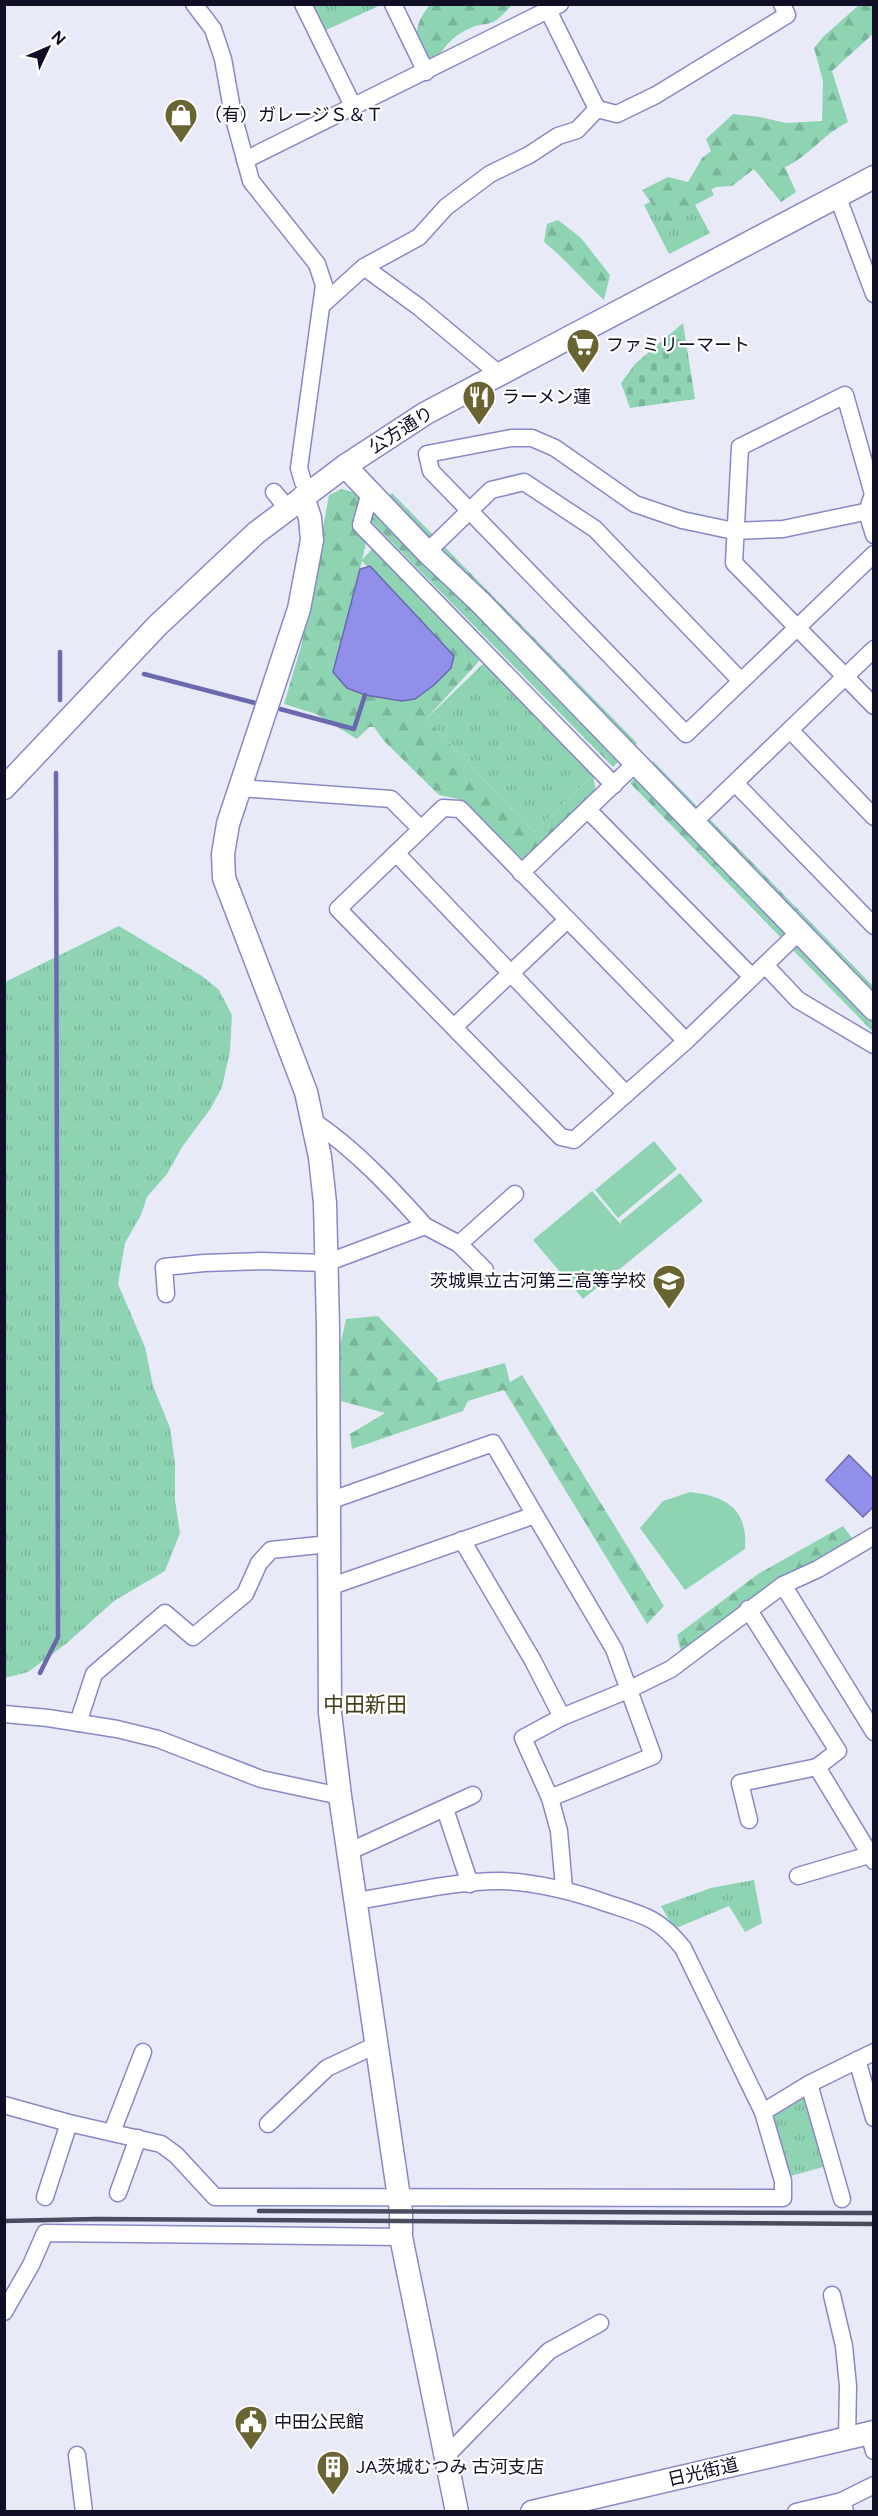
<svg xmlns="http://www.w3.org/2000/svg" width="878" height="2516" viewBox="0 0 878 2516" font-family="Figtree,'Noto Sans JP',sans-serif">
  <defs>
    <pattern id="grass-tufts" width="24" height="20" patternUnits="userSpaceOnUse" patternTransform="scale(1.5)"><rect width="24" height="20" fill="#8ed4b3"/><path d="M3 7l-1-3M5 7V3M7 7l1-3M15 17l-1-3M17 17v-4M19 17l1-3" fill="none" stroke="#79b59a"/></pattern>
    <pattern id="forest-firs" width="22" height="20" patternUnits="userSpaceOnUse" patternTransform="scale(1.5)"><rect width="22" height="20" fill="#8ed4b3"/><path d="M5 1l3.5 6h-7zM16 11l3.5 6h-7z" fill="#79b59a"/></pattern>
    <pattern id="cemetery-stones" width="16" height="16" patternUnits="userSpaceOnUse" patternTransform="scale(1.5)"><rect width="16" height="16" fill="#8ed4b3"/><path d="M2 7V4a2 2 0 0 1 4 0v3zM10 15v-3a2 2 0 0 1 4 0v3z" fill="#79b59a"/></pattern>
  </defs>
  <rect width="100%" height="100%" fill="#e9eaf8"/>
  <g fill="url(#grass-tufts)">
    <path d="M312,5H381L324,31Z"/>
    <path d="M703,174L714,195L695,205L710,233L669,254L644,205Z"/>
    <path d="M485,662L593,775L534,832L426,719Z"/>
    <path d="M119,926L202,976L219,990L232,1015L230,1051L222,1087L211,1108L182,1147L167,1174L147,1197L141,1215L125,1243L118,1284L145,1347L153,1386L170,1428L175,1463V1500L180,1533L165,1571L114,1601L67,1643L28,1672L5,1678V982Z"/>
    <path d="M754,1880L762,1923L745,1932L729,1906L674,1929L661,1906L711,1888Z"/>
    <path d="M808,2090L827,2166L787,2177L766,2114Z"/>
  </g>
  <g fill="url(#forest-firs)" fill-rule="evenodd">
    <path d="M860,4L873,5V34L832,71L848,122C822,135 811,155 785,167L796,192L781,202L754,169L732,186L716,187L700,197L679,221L668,226L642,190L668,177L688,182L702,158L711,151L706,139L733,114L760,117L786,123L822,121L823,81L814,48L823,37Z"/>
    <path d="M430,5H512C505,12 497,23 486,24C481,25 477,25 473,27C455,34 445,45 435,61L422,59C413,38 415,22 430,5Z"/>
    <path d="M558,220L581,238L610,275L604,300C583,281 567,260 544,242L547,224Z"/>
    <path d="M342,489L359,494L366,543L362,560L374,547L481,659L426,719L534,832L593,775L596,792L521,865L459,799L439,795L384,741L374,727H369L357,739L316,714L284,704L302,643L329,495ZM362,561L453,656L333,672Z"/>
    <path d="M392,493L637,743L613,767L367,517Z"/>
    <path d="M653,761L873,986V1032L630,783Z"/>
    <path d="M378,1316L438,1379L437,1382L505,1363L510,1382L522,1375L664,1606L647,1624L504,1390L468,1401L463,1411L352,1449L350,1434L385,1413L341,1401L340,1346L346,1319Z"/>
    <path d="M843,1526L855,1542L681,1652L677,1635L758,1574Z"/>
  </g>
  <path fill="url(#cemetery-stones)" d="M683,323L695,399L630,408L621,383L635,364Z"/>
  <g fill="#8ed4b3">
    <path d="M654,1141L677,1169L618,1218L595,1190Z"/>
    <path d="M680,1173L703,1201L583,1299L533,1240L592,1191L623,1227L620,1222Z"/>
    <path d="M690,1492C726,1496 748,1509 745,1549L685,1590L640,1528L663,1501Z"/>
  </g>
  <g fill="#918fe9" stroke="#6a69ae" stroke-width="1.5">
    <path d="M370,566L454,656L451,668L434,685L415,699L402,701L365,695L347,688L333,672L360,569Z"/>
    <path d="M849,1455L873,1479V1507L863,1517L826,1480Z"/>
  </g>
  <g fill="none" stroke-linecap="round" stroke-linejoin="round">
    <g stroke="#6a69ae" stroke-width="4.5">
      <path d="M144,674L255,703"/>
      <path d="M60,700V652"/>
      <path d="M280,709L354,729L365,695"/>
      <path d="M40,1673L58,1637L56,773"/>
    </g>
    <g stroke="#8888c6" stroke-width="19">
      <g id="street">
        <path d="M194,4L213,29L223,59L233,115L251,181L317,264L324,285L299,468L303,482L310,492"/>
        <path d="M303,4L354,108"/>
        <path d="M393,4L426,72"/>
        <path d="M597,109L617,114L656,95L787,15L782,4"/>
        <path d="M245,160L560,4"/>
        <path d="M837,195L874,294"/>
        <path d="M364,267L419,237L446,207L490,174L529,155L558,136L577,130L597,109L548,10"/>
        <path d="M322,305L364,267L419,307L499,374"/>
        <path d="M274,492L288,509"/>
        <path d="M370,492L361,525L614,785"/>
        <path d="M874,510L783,529L734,531L682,520L635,504L555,448L532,438H511L427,454L431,471L686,734L874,554"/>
        <path d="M874,535L867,512L873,494L845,395L740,447L734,563L874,706"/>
        <path d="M427,552L491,490L524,482L595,529L741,681"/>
        <path d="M790,730L874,817"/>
        <path d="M735,783L874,926"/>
        <path d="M240,788L391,799L421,829"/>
        <path d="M588,810L752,977"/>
        <path d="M694,822L874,649"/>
        <path d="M396,853L626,1094"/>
        <path d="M521,873L636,763"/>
        <path d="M765,965L798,1000L874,1045"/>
        <path d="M454,1027L567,920"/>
        <path d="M686,1041L460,809L443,808L338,909L561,1137L574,1140L686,1041L799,932"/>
        <path d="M313,1121C356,1150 391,1188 425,1226"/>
        <path d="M459,1244L515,1194"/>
        <path d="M166,1294L164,1267L204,1263L260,1261L326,1263L425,1226L459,1244L485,1270"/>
        <path d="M329,1501L493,1443L535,1515"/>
        <path d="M462,1540L532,1659L562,1717"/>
        <path d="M783,1585L818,1569L874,1536"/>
        <path d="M329,1587L535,1515L614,1649L653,1756L550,1798"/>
        <path d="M748,1609L838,1751L817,1767L874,1861"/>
        <path d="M4,1714L48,1718L117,1729L158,1739L261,1779L340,1796"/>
        <path d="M78,1723L94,1674L165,1613L193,1637L245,1594L259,1563L271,1550L329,1544"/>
        <path d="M445,1809L470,1884"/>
        <path d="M749,1820L740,1783L817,1767"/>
        <path d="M348,1852L473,1795"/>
        <path d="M798,1876L869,1855"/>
        <path d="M564,1888L559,1831L550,1798L523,1738L562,1717L628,1690L671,1669L783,1585L874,1732"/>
        <path d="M857,2060L874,2118"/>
        <path d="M809,2084L842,2199"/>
        <path d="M4,2105L69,2123L161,2144L176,2155L215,2197L783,2198V2181L763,2112L683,1948C658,1917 643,1915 606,1903C572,1891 539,1883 503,1881C459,1880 401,1894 357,1901"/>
        <path d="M763,2112L809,2084L874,2052"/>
        <path d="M268,2124L327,2068L376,2045"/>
        <path d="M112,2132L143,2052"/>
        <path d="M118,2193L138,2138"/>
        <path d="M45,2197L69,2123"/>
        <path d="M832,2295L844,2346L848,2386L847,2439"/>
        <path d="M4,2312L31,2265L45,2233L401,2237"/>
        <path d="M869,2434L874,2451"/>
        <path d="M77,2455L84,2512"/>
        <path d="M446,2456L549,2351L600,2323"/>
        <path d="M845,2511L842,2501L874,2485"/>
        <path d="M796,2512L842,2501"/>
      </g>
    </g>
    <g stroke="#8888c6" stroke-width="25">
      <g id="secondary">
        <path d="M345,466L427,552L481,603L874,1009"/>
        <path d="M303,497L310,518L312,540L299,609L228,824L223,854L224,878L306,1092L320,1157L325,1203L328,1327L330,1713L340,1796L401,2211V2237L457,2512"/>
        <path d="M4,788L158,625L256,533L345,466L426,413L874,177"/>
        <path d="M532,2512L874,2432"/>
      </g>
    </g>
    <use href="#street" stroke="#fff" stroke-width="16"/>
    <use href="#secondary" stroke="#fff" stroke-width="22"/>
    <g stroke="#4b4b5f" stroke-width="4.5">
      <path d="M259,2211L874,2213"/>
      <path d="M4,2221L97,2219L874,2224"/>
    </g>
  </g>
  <defs>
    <g id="shop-pin" transform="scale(1.725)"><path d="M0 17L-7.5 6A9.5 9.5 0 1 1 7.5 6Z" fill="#696431" stroke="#fff"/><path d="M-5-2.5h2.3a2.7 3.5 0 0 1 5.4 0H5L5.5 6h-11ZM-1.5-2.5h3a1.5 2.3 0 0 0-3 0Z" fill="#fff"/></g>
    <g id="supermarket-pin" transform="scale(1.725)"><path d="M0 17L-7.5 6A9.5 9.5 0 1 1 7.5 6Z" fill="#696431" stroke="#fff"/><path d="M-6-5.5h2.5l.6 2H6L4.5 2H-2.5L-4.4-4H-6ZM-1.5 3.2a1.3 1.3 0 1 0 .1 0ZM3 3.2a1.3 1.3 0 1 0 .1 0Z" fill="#fff"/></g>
    <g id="restaurant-pin" transform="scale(1.725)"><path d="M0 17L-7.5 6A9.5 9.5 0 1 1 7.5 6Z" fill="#696431" stroke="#fff"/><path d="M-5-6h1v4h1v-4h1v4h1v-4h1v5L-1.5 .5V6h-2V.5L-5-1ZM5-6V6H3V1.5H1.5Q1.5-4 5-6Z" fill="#fff"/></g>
    <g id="school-pin" transform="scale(1.725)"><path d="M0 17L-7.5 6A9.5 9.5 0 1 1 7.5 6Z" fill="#696431" stroke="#fff"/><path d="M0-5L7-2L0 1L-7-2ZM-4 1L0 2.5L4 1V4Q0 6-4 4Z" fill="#fff"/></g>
    <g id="civic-pin" transform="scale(1.725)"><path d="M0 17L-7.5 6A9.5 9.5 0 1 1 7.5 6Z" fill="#696431" stroke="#fff"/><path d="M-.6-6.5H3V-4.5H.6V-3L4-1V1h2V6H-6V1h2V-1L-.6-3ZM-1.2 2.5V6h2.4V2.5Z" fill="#fff"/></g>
    <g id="building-pin" transform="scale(1.725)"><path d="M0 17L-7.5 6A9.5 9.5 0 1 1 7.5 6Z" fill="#696431" stroke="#fff"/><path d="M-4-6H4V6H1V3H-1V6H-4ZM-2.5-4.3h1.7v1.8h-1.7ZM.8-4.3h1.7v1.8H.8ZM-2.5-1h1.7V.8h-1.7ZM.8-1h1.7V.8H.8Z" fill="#fff"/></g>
  </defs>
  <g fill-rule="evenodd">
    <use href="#shop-pin" x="181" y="115"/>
    <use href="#supermarket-pin" x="583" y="345"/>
    <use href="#restaurant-pin" x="479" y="397"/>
    <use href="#school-pin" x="669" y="1281"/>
    <use href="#civic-pin" x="251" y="2422"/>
    <use href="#building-pin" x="333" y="2467"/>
  </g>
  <g text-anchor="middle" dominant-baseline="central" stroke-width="4.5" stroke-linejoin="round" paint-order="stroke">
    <g font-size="18" fill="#100f26" stroke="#fff" text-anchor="start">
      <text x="204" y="115">（有）ガレージＳ＆Ｔ</text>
      <text x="606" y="345">ファミリーマート</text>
      <text x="502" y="397">ラーメン蓮</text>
      <text x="646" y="1281" text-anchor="end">茨城県立古河第三高等学校</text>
      <text x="274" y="2422">中田公民館</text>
      <text x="356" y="2467">JA茨城むつみ 古河支店</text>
    </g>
    <g font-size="18" fill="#100f26" stroke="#fff">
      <text transform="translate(401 430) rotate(-32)">公方通り</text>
      <text transform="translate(703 2472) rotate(-13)">日光街道</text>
    </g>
    <g font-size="21" fill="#433f16" stroke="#fff">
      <text x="365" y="1704">中田新田</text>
    </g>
  </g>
  <rect width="878" height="2516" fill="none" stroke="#100f26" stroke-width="12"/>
  <g transform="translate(48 48) rotate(46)" stroke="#ffffff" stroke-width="4.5" paint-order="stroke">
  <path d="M0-4.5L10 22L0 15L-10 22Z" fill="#100f26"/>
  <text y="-9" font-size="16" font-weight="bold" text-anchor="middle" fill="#100f26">N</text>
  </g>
</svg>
